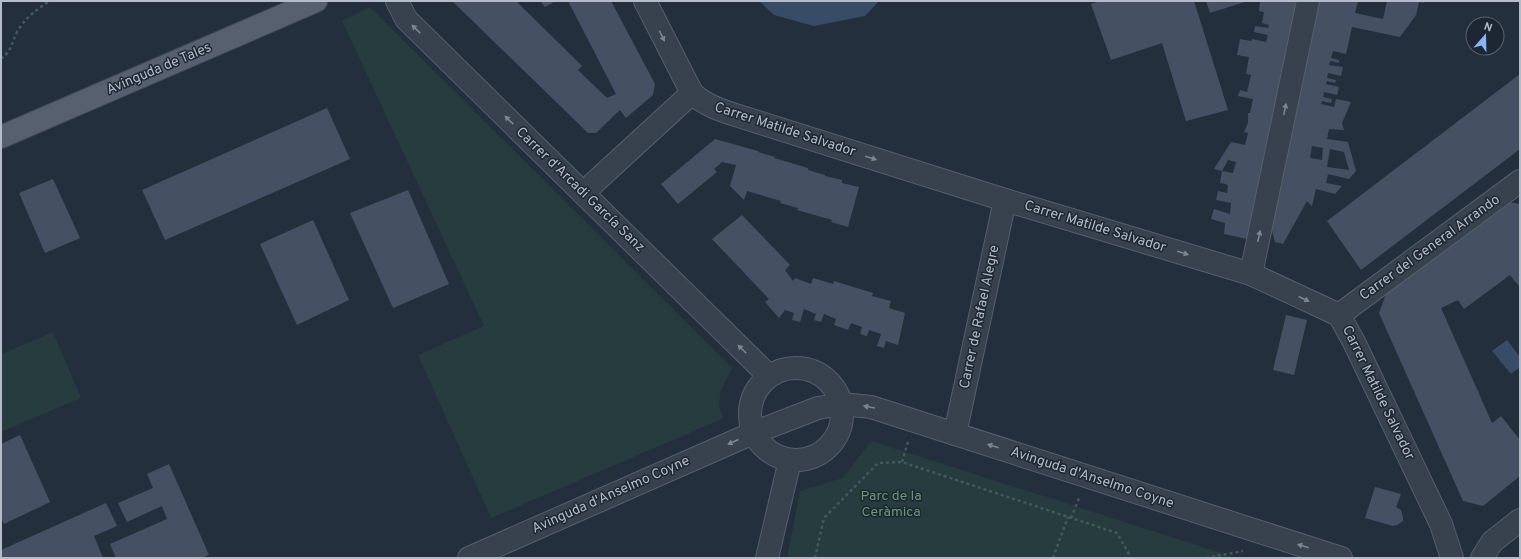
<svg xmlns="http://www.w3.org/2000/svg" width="1521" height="559" viewBox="0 0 1521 559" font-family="Overpass,sans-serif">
  <rect width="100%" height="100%" fill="#242f3e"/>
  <g fill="#263c3f">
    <path d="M370,7L732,368L720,392L719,408L724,418L491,518L418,355L484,326L342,21Z"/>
    <path d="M53,332L81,398L1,432V354Z"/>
    <path d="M871,441L1237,558H787L800,491L843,478Z"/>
  </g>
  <g fill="#394c67">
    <path d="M759,1H879L865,16L814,26L774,15Z"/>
    <path d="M1507,340L1520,357V367L1511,374L1492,351Z"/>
  </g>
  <g fill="#455162" fill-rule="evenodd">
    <path d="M452,1H518L517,2L582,66L578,70L607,98L616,94L568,1H611L655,84L653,95L626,118L620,110L596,133H588Z"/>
    <path d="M540,1H556L545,7Z"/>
    <path d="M1100,1H1194L1228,110L1186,121L1162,43L1111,60L1091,4Z"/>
    <path d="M1206,1H1248L1210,13Z"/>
    <path d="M1260,1H1299L1247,239L1224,234L1225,223L1211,219L1214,209L1230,214L1231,203L1216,200L1218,191L1227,193L1228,186L1226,184L1220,183L1222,171L1233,173L1236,162L1228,160L1222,171L1214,169L1231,142L1245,145L1248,133L1244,132L1248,123V113H1250L1253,99L1238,96L1240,90L1247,92L1251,75L1246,74L1249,57L1237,55L1240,39L1251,41L1252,39L1266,42L1268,35L1254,32L1255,26L1268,28L1269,25L1262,23L1264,12L1259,11Z"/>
    <path d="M1319,1H1358L1355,13L1383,19L1387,1H1425L1424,3L1419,2L1416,15L1400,37L1352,27L1346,54L1333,51L1331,58L1339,60V63L1330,61L1329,65L1343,67L1341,76L1328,73L1327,78L1336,80L1335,83L1327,81L1326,84L1339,87L1337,95L1324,92L1323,97L1332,99L1331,103L1322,101L1321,104L1334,107L1336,99L1351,102L1342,123L1344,130L1329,129L1327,139L1348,142L1356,171L1349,179L1328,174L1326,183L1342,186L1335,194L1316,189L1312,206L1307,201L1283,244L1275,242L1271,227ZM1312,146L1323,148L1322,160L1310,158ZM1330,149L1344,152L1349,170L1327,167Z"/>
    <path d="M1520,74V149L1361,270L1327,221Z"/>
    <path d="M327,108L350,159L165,240L142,190Z"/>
    <path d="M715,139L758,151V152L775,157L774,158L808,168V170L825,175V176L842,180V183L859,187L848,227L831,222L832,220L797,210L798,208L780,203L781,201L747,191L744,200L730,186L736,165L722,162L714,169L717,172L678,204L661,184Z"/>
    <path d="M53,179L80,238L45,253L19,193Z"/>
    <path d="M408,190L449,284L393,308L350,213Z"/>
    <path d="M1507,202L1520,204V287L1510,275L1464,309L1458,300L1441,308L1492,423L1501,416L1520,440V476L1483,506L1463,501L1379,313L1386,294Z"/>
    <path d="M742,215L790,265L785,270L793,281L795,278L811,284L813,278L833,284L834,281L873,293L872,296L891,301L889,308L905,313L898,345L886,341L884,348L877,346L881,334L869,330L867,336L860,334L862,327L851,323L848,330L834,325L836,319L824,314L821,322L814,320L816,314L804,309L800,322L792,320L794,313L785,310L779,318L765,302L769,299L712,239Z"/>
    <path d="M313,220L349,300L297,325L260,244Z"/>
    <path d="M1286,315L1307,320L1294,375L1273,370Z"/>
    <path d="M20,435L50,502L4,524L1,518V444Z"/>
    <path d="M169,464L209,555L202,558H116L110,544L167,519L162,506L127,522L118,503L153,488L147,474Z"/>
    <path d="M1375,487L1401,494L1396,507L1401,510L1403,517V521L1397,525L1393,526L1365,518Z"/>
    <path d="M106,503L117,526L94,536L103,558H1V550Z"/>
  </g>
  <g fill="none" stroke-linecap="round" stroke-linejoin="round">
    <g stroke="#565f6c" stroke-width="24">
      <g id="minor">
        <path d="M397,1L406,19L769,376"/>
        <path d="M645,1L692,93C707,107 726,112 745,118L1005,200L1251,274L1339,315L1354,342L1441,524L1452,558"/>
        <path d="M583,193L692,93"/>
        <path d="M1251,274L1308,1"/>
        <path d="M1339,315L1520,181"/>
        <circle cx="796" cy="414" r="46"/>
        <path d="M955,434L1005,200"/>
        <path d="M469,558L753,433L818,408L842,404L871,407L1341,558"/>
        <path d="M767,558L790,460"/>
        <path d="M1482,558L1492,542L1520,520"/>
      </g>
    </g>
    <g stroke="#414a57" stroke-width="24">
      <path id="major" d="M1,137L316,1"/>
    </g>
    <g stroke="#44595c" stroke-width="2.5" stroke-dasharray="3 3" stroke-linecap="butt">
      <path d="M1,59C13,49 11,44 17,32C25,18 37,9 50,1"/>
      <path d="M902,462L908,442"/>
      <path d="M1071,518L1080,496"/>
      <path d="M815,558L824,518L878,463L902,462L1117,533L1130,556V558"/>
      <path d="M1053,558L1068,517"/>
      <path d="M1206,558L1243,551"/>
    </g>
    <use href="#minor" stroke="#38414e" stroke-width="22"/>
    <use href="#major" stroke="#56606e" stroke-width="22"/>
  </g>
  <defs><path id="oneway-solid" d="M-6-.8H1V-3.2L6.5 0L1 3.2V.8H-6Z"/></defs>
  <g fill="#7c8592">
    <use href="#oneway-solid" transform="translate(416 29) rotate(-136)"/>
    <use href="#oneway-solid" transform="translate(662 36) rotate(64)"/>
    <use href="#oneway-solid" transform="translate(1285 109) rotate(-78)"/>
    <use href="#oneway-solid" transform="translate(509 120) rotate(-136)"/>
    <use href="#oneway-solid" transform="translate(871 158) rotate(17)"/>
    <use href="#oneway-solid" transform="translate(1259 236) rotate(-78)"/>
    <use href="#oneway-solid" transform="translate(1183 253) rotate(17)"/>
    <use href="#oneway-solid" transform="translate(1304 299) rotate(25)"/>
    <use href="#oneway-solid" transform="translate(742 349) rotate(-135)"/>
    <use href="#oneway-solid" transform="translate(869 407) rotate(-170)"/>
    <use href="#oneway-solid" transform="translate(733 442) rotate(156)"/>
    <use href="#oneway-solid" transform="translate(993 446) rotate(-162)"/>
    <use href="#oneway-solid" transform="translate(1303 546) rotate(-162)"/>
  </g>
  <g text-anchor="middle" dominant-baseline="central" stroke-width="3" stroke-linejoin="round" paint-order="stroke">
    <g font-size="14" fill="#b4bcc9" stroke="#1d2633">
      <text transform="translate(159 69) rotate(-23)">Avinguda de Tales</text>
      <text transform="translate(785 130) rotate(18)">Carrer Matilde Salvador</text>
      <text transform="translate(580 190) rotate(44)">Carrer d'Arcadi García Sanz</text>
      <text transform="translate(1095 227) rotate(17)">Carrer Matilde Salvador</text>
      <text transform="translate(1430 248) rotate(-36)">Carrer del General Arrando</text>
      <text transform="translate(980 317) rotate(-78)">Carrer de Rafael Alegre</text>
      <text transform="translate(1378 393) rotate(64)">Carrer Matilde Salvador</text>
      <text transform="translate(1092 478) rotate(18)">Avinguda d'Anselmo Coyne</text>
      <text transform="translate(611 495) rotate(-24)">Avinguda d'Anselmo Coyne</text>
    </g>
    <g font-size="14" fill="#6b9a76" stroke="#1d2633">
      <text x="891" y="496">Parc de la<tspan x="891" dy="16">Ceràmica</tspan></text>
    </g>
  </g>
  <rect width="1521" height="559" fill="none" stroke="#b4bcc9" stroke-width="4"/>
  <g transform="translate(1485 36) rotate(20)"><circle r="19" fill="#1d2633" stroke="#59626f"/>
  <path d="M0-3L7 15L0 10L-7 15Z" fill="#8ab4f8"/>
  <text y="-6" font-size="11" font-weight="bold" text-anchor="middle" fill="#b4bcc9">N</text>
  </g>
</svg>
